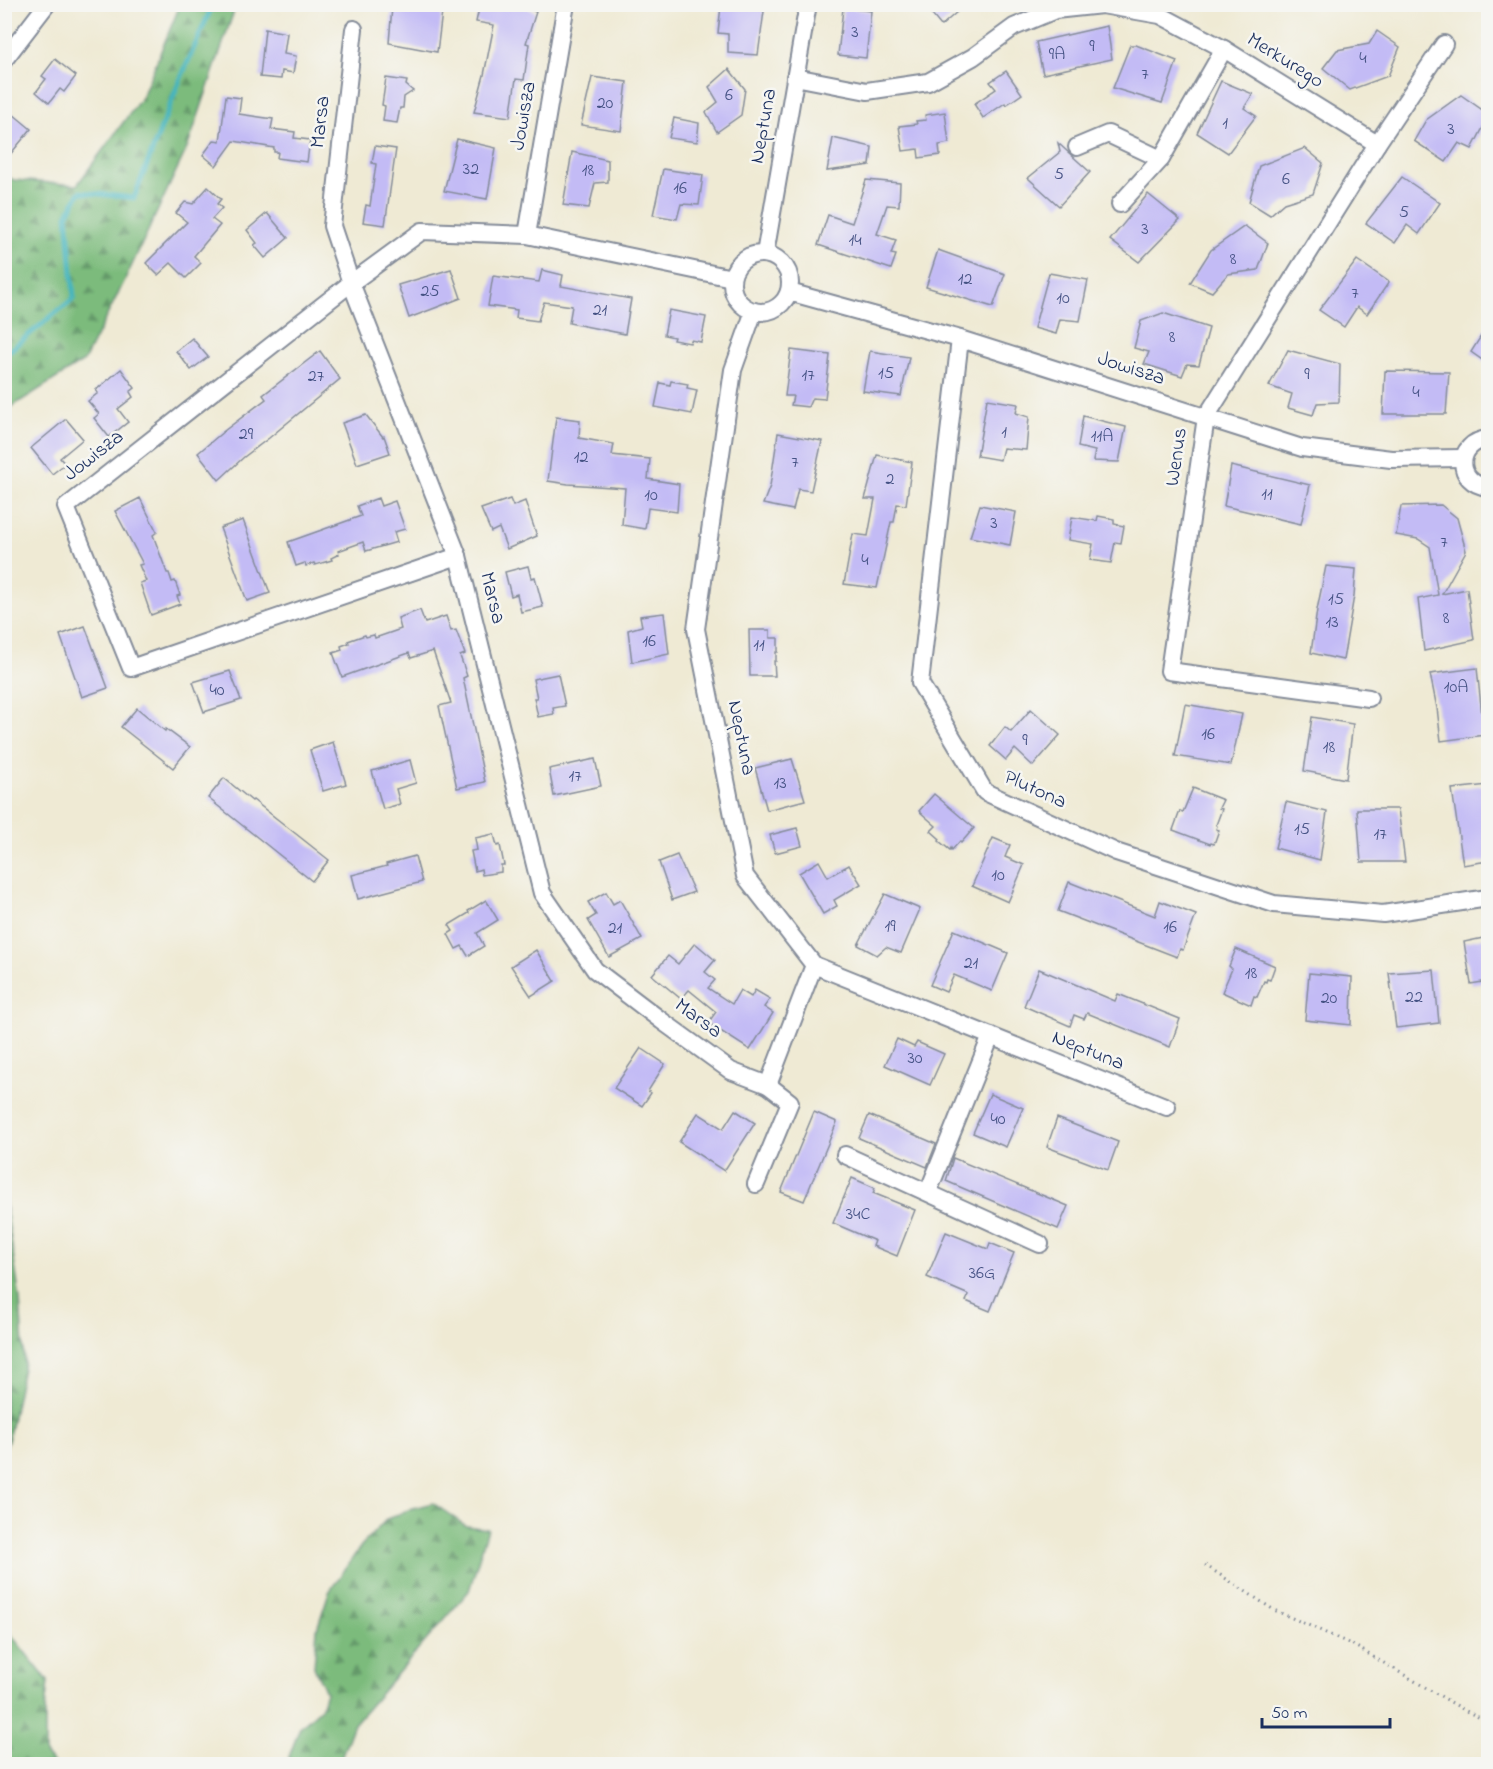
<svg xmlns="http://www.w3.org/2000/svg" width="1493" height="1769" viewBox="0 0 1493 1769" font-family="'Indie Flower',sans-serif">
  <defs>
    <pattern id="forest-firs" width="22" height="20" patternUnits="userSpaceOnUse" patternTransform="scale(1.5)"><rect width="22" height="20" fill="#7bbb7c"/><path d="M5 1l3.5 6h-7zM16 11l3.5 6h-7z" fill="#649869"/></pattern>
  </defs>
  <rect width="100%" height="100%" fill="#f6f6f2"/>
  <filter id="ink" filterUnits="userSpaceOnUse"><feTurbulence type="fractalNoise" baseFrequency=".0167" numOctaves="2"/><feDisplacementMap in="SourceGraphic" scale="12" xChannelSelector="R" yChannelSelector="G"/><feConvolveMatrix kernelMatrix="1 2 1 2 8 2 1 2 1" color-interpolation-filters="sRGB"/></filter>
  <filter id="wash" filterUnits="userSpaceOnUse"><feTurbulence type="fractalNoise" baseFrequency=".008" numOctaves="4" result="noise"/><feDisplacementMap in="SourceGraphic" scale="24" xChannelSelector="R" yChannelSelector="G"/><feGaussianBlur stdDeviation="1.35" result="paint"/><feColorMatrix in="noise" values="0 0 0 0 0 0 0 0 0 0 0 0 0 0 0 0 0 1.4 0 .05"/><feComposite in="paint" operator="in"/></filter>
  <g filter="url(#wash)">
    <rect width="100%" height="100%" fill="#efead4"/>
    <g fill="url(#forest-firs)" stroke="#4b756d" stroke-width="1.5">
      <path d="M180,5H236L188,146L124,282L84,361L5,411V176L14,180L77,185L142,97Z"/>
      <path d="M4,1193L20,1299L24,1363L8,1441L5,1450Z"/>
      <path d="M433,1503L466,1526L488,1529L469,1591L354,1724L339,1764H289V1757L300,1727L321,1708L326,1692L314,1667L317,1629L329,1592L361,1546L387,1519L413,1508Z"/>
      <path d="M4,1626L48,1681L45,1712V1754L54,1764H14L5,1756Z"/>
    </g>
    <g fill="none" stroke-linecap="round" stroke-linejoin="round">
      <path stroke="#46b5bd" stroke-width="5" d="M4,355L74,298L67,215L80,192L134,198L177,87L213,4"/>
    </g>
    <g id="blocks">
      <g fill="#c3bbf5">
        <path d="M402,4H443L437,52L389,43L392,7L402,8Z"/>
        <path d="M480,4H518L536,12L526,43L529,44L524,80L516,79L510,117L474,112L484,75L494,25L476,22Z"/>
        <path d="M734,4H765L758,55L728,53V34L718,33L721,6L733,7Z"/>
        <path d="M923,4H966L941,26Z"/>
        <path d="M843,8L871,11L866,58L838,55Z"/>
        <path d="M1107,26L1112,59L1043,74L1036,42Z"/>
        <path d="M265,29L287,33L284,54L296,56L293,73L282,71L281,79L260,77Z"/>
        <path d="M1377,31L1400,47L1388,76L1350,90L1323,68L1337,50L1369,44Z"/>
        <path d="M1130,45H1136L1177,61L1162,103L1113,88Z"/>
        <path d="M55,59L76,76L64,92L60,89L49,103L36,92L46,79L42,76Z"/>
        <path d="M729,69L745,89L741,115L717,132L706,112L718,102L709,87Z"/>
        <path d="M1006,71L1022,94L1006,105L1005,103L983,118L974,104L996,89L990,82Z"/>
        <path d="M592,77L627,82L621,131L581,125Z"/>
        <path d="M386,78L407,81L406,85L413,91L404,97L403,108H400L397,123L383,121L385,106L382,105Z"/>
        <path d="M1221,81L1253,94L1244,108L1256,116L1228,153L1197,133Z"/>
        <path d="M1461,95L1488,114V118L1472,149L1459,143L1446,162L1414,141L1426,120Z"/>
        <path d="M226,96L241,98L239,114L273,119L271,129L295,132L294,138L310,140L307,162L277,158L278,152H274V148L234,141L216,166L203,155L214,140L220,141Z"/>
        <path d="M945,112L949,143L939,145L940,155L919,158L918,149L903,151L899,126L917,124L916,121L926,120L925,115Z"/>
        <path d="M13,114L31,129L4,162V124Z"/>
        <path d="M674,118L699,123L697,142L669,138Z"/>
        <path d="M833,138L872,147L870,165L827,171Z"/>
        <path d="M457,139L496,148L487,199L444,191Z"/>
        <path d="M1058,143L1090,172L1059,206L1028,178L1060,152Z"/>
        <path d="M375,146L396,149L385,225L363,222L366,205L370,206L376,164L372,163Z"/>
        <path d="M1305,148L1323,163L1313,194L1284,203L1270,215L1249,202L1259,166Z"/>
        <path d="M572,152L608,160V182L595,183L589,208L563,205Z"/>
        <path d="M663,169L703,175L699,205L681,204L677,219L653,215Z"/>
        <path d="M1402,177L1440,203L1419,234L1407,225L1395,243L1366,223Z"/>
        <path d="M866,180L900,183L899,206L887,205L877,234L896,240L891,254L896,255L891,269L818,245L828,215L852,223Z"/>
        <path d="M208,187L221,199L217,204L222,208L212,219L220,225L194,256L201,263L186,278L171,263L158,275L146,263L187,222L176,213L185,202L193,204Z"/>
        <path d="M1148,194L1180,220L1139,262L1110,240Z"/>
        <path d="M267,213L288,238L265,258L254,245L257,243L247,230Z"/>
        <path d="M1245,226L1268,243L1258,270L1228,274L1212,292L1190,283L1211,250Z"/>
        <path d="M938,250L1005,274L993,307L926,287Z"/>
        <path d="M1357,260L1389,282L1367,314L1357,307L1344,327L1319,310Z"/>
        <path d="M451,269L461,298L409,318L398,285Z"/>
        <path d="M542,270L563,275L561,286L631,299L625,334L569,323L572,306L544,302L538,321L516,318L517,310L488,306L493,276L539,282Z"/>
        <path d="M1049,273L1088,280L1080,321L1060,319L1056,334L1034,328Z"/>
        <path d="M669,310L706,317L701,342L691,340L690,343L673,340L674,337L664,335Z"/>
        <path d="M1163,313L1209,328L1199,365L1187,364L1182,376L1144,364L1149,352L1134,348L1141,321Z"/>
        <path d="M1488,325V364L1471,352Z"/>
        <path d="M192,338L208,357L191,370L176,351Z"/>
        <path d="M791,350L830,355L825,399L812,398L808,407L791,405L793,396H785Z"/>
        <path d="M1288,350L1340,364L1339,402L1317,403L1313,415L1288,408L1292,394L1269,386Z"/>
        <path d="M320,351L340,379L269,438L244,457L219,480L198,453L224,431L266,399L263,395Z"/>
        <path d="M870,351L909,357L901,396L863,391Z"/>
        <path d="M121,369L135,388L130,392L133,397L118,409L128,422L109,437L94,418L99,414L88,401L98,393L96,390Z"/>
        <path d="M1385,371L1449,372L1446,414H1383Z"/>
        <path d="M671,381L688,384L687,388L697,390L692,414L655,407L660,383L670,385Z"/>
        <path d="M987,399L1018,404L1016,413L1029,417L1026,450L1003,448L1000,460L977,456Z"/>
        <path d="M366,415L383,437L384,436L390,453L357,464L342,423Z"/>
        <path d="M1083,416L1126,427L1119,462L1093,461L1095,451L1078,447Z"/>
        <path d="M556,417L580,420L579,438L614,444L612,455L650,459L648,479L679,484L677,512L648,508L645,529L622,525L625,488L568,484L548,481Z"/>
        <path d="M66,419L83,439L60,458L65,464L52,474L31,448Z"/>
        <path d="M778,433L822,441L811,491L798,489L793,510L763,504L770,486Z"/>
        <path d="M877,455L912,462L906,505L897,504L894,522H891L877,588L844,584L853,534L868,536L875,499H865Z"/>
        <path d="M1231,466L1310,485L1301,524L1224,506Z"/>
        <path d="M140,498L157,532L153,535L167,573H169L172,582L175,581L180,595L177,596L180,604L151,615L140,583L146,581L139,565L143,564L115,511Z"/>
        <path d="M378,498L381,506L395,501L405,529L394,532L397,542L366,551L363,542L338,551L339,554L331,558L332,560L315,565L314,563L306,566L305,563L296,566L288,542L361,516L357,506Z"/>
        <path d="M510,499L513,506L525,501L537,536L507,549L499,528L491,532L481,509Z"/>
        <path d="M980,505L1016,512L1010,545L970,537Z"/>
        <path d="M1441,505L1457,518L1466,551L1442,594L1467,589L1474,640L1424,651L1418,599L1438,595L1430,547L1418,539L1396,535L1401,506Z"/>
        <path d="M1098,516L1114,519V524L1124,526L1121,543L1115,542L1111,563L1090,560L1093,544L1068,540L1072,517L1097,521Z"/>
        <path d="M243,520L270,593L247,601L220,528Z"/>
        <path d="M528,566L531,578L535,577L543,607L521,612L517,594L511,596L505,572Z"/>
        <path d="M1326,566L1356,569L1354,596L1343,660L1311,653L1317,610Z"/>
        <path d="M420,610L425,623L446,616L451,631L456,630L465,654L460,656L467,676L463,678L485,782L457,788L439,706L451,703L433,651L411,658L409,653L342,677L333,653L342,650L341,646L349,643L348,641L365,635L366,637L374,635L375,638L401,629L398,618Z"/>
        <path d="M664,613L669,654L632,662L628,630L642,626L640,616Z"/>
        <path d="M85,626L108,688L82,697L60,635Z"/>
        <path d="M749,630H770V638H778V652H776V661H774L775,676H750Z"/>
        <path d="M1477,668L1484,735L1441,741L1437,708L1430,674Z"/>
        <path d="M230,671L241,700L204,712L193,682Z"/>
        <path d="M558,674L565,706L553,708L554,714L538,717L534,698H537L533,679Z"/>
        <path d="M1185,704L1242,714L1231,765L1175,756Z"/>
        <path d="M137,708L165,731L166,729L190,747L173,768L121,727Z"/>
        <path d="M1031,709L1060,735L1033,766L1015,749L1006,760L990,746L1005,727L1011,732Z"/>
        <path d="M1312,717L1353,724L1346,779L1304,771Z"/>
        <path d="M333,742L346,784L323,791L310,750Z"/>
        <path d="M595,759L601,786L554,796L549,769Z"/>
        <path d="M792,759L805,800L767,810L755,768Z"/>
        <path d="M410,760L416,783L396,789L400,804L383,809L372,771Z"/>
        <path d="M224,778L252,801L253,800L329,860L312,881L208,798Z"/>
        <path d="M1488,785V861L1463,865L1452,789Z"/>
        <path d="M1193,788L1223,800L1219,808L1222,809L1216,825L1217,826L1216,829L1219,830L1214,844L1211,843L1210,844L1173,830L1180,811L1183,812Z"/>
        <path d="M934,794L974,828L961,843L960,841L952,850L951,848L950,850L939,841L940,839L931,831L936,826L919,811Z"/>
        <path d="M1286,802L1327,812L1320,860L1275,848Z"/>
        <path d="M1357,809H1398L1405,862H1361Z"/>
        <path d="M797,828L802,846L775,853L770,835Z"/>
        <path d="M494,834L497,846L500,845L504,865H501V872L482,875L481,869L475,871L471,851L477,850L475,838Z"/>
        <path d="M993,838L1010,845L1005,857L1024,865L1008,902L972,886Z"/>
        <path d="M677,855L694,892L672,900L659,862Z"/>
        <path d="M415,856L422,882L358,899L352,875L387,866L386,864Z"/>
        <path d="M819,861L828,877L849,865L861,884L834,900L837,906L823,914L799,873Z"/>
        <path d="M1069,882L1155,916L1160,901L1196,915L1183,950L1180,949L1177,957L1058,911Z"/>
        <path d="M606,892L613,904L620,900L642,939L609,957L588,920L596,915L588,902Z"/>
        <path d="M885,894L920,909L901,953L886,947L877,955L858,945Z"/>
        <path d="M486,900L498,920L477,933L484,946L468,956L462,946L456,949L448,934L453,931L449,925L469,913L468,911Z"/>
        <path d="M954,930L1008,953L992,991L954,975L946,992L930,985Z"/>
        <path d="M1488,937V981L1471,984L1464,942Z"/>
        <path d="M695,943L715,960L705,972L715,980L708,988L732,1004L740,990L751,997L755,990L770,999L764,1007L773,1013L750,1050L708,1023L716,1012L689,990L681,999L652,975L668,956L678,964Z"/>
        <path d="M1236,949L1275,966L1270,980L1267,979L1266,982L1264,981L1257,997L1254,996L1251,1005L1222,992L1232,969L1229,966Z"/>
        <path d="M536,950L555,981L531,996L511,966Z"/>
        <path d="M1039,969L1115,1001L1118,994L1180,1019L1170,1047L1087,1013L1084,1019L1074,1015L1070,1026L1024,1006Z"/>
        <path d="M1434,970L1439,1023L1396,1028L1389,973Z"/>
        <path d="M1309,973L1352,977L1351,1025L1305,1020Z"/>
        <path d="M897,1039L914,1047L917,1042L944,1054L930,1085L885,1065Z"/>
        <path d="M641,1048L665,1064L648,1091L651,1093L642,1106L614,1088Z"/>
        <path d="M990,1094L1023,1108L1006,1147L973,1133Z"/>
        <path d="M735,1110L755,1123L724,1171L679,1142L698,1113L723,1129Z"/>
        <path d="M814,1112L837,1122L804,1201L781,1192Z"/>
        <path d="M869,1115L936,1144L927,1167L859,1138Z"/>
        <path d="M1057,1118L1118,1142L1108,1170L1047,1147Z"/>
        <path d="M953,1158L1068,1206L1058,1229L946,1181Z"/>
        <path d="M852,1178L875,1188L873,1193L915,1210L897,1256L873,1246L875,1241L833,1223Z"/>
        <path d="M946,1232L988,1249L990,1243L1014,1253L990,1311L966,1301L969,1295L927,1277Z"/>
      </g>
    </g>
  </g>
  <g filter="url(#ink)">
    <use href="#blocks" fill-opacity="0" stroke="#858c99" stroke-width="1.5"/>
    <g fill="none" stroke-linecap="round" stroke-linejoin="round">
      <g stroke="#858c99" stroke-width="20">
        <g id="minor">
          <path d="M354,29L332,226L351,283L458,556L542,893L595,970L662,1021L731,1071L768,1085L814,965"/>
          <path d="M4,60L47,4"/>
          <path d="M795,77L867,91L928,82L973,57L1014,27L1055,10L1102,5L1160,15L1224,49L1377,144"/>
          <path d="M1077,147L1108,134L1161,159L1224,49"/>
          <path d="M1120,204L1161,159"/>
          <path d="M527,235L566,4"/>
          <path d="M765,254L808,4"/>
          <circle cx="761" cy="283" r="29"/>
          <path d="M789,292L960,339L1302,448L1391,459L1463,458"/>
          <path d="M754,311L733,370L696,629L745,876L814,965L1167,1107"/>
          <path d="M960,339L920,683L985,792L1116,852L1274,904L1383,914L1488,898"/>
          <path d="M1488,439C1455,442 1455,484 1488,487"/>
          <path d="M458,556L131,668L66,507L351,283L422,231L527,235L732,278"/>
          <path d="M1369,698L1169,671L1206,417L1377,144L1444,44"/>
          <path d="M845,1155L1040,1244"/>
          <path d="M756,1184L790,1102L768,1085"/>
          <path d="M928,1192L991,1036"/>
        </g>
      </g>
      <path stroke="#858c99" stroke-width="3" stroke-dasharray="1.5 4.5" stroke-linecap="butt" d="M1205,1565L1274,1610L1353,1645L1466,1711L1488,1722"/>
      <use href="#minor" stroke="#fff" stroke-width="16"/>
    </g>
  </g>
  <g text-anchor="middle" dominant-baseline="central" stroke-width="5" stroke-linejoin="round" paint-order="stroke">
    <g font-size="18" fill="#455284">
      <text x="855" y="33">3</text>
      <text x="1092" y="47">9</text>
      <text x="1057" y="55">9A</text>
      <text x="1363" y="59">4</text>
      <text x="1145" y="75">7</text>
      <text x="729" y="96">6</text>
      <text x="605" y="104">20</text>
      <text x="1225" y="124">1</text>
      <text x="1451" y="130">3</text>
      <text x="471" y="170">32</text>
      <text x="588" y="171">18</text>
      <text x="1059" y="175">5</text>
      <text x="1286" y="180">6</text>
      <text x="680" y="189">16</text>
      <text x="1404" y="213">5</text>
      <text x="1145" y="230">3</text>
      <text x="855" y="241">14</text>
      <text x="1233" y="260">8</text>
      <text x="965" y="280">12</text>
      <text x="430" y="292">25</text>
      <text x="1355" y="294">7</text>
      <text x="1063" y="299">10</text>
      <text x="600" y="311">21</text>
      <text x="1172" y="338">8</text>
      <text x="886" y="374">15</text>
      <text x="1307" y="375">9</text>
      <text x="808" y="376">17</text>
      <text x="316" y="377">27</text>
      <text x="1416" y="393">4</text>
      <text x="1004" y="433">1</text>
      <text x="246" y="435">29</text>
      <text x="1102" y="437">11A</text>
      <text x="581" y="458">12</text>
      <text x="795" y="463">7</text>
      <text x="890" y="480">2</text>
      <text x="1267" y="495">11</text>
      <text x="651" y="496">10</text>
      <text x="994" y="524">3</text>
      <text x="1444" y="543">7</text>
      <text x="865" y="561">4</text>
      <text x="1336" y="600">15</text>
      <text x="1446" y="619">8</text>
      <text x="1332" y="623">13</text>
      <text x="649" y="642">16</text>
      <text x="759" y="646">11</text>
      <text x="1456" y="688">10A</text>
      <text x="217" y="691">40</text>
      <text x="1208" y="735">16</text>
      <text x="1025" y="741">9</text>
      <text x="1329" y="748">18</text>
      <text x="575" y="777">17</text>
      <text x="780" y="784">13</text>
      <text x="1302" y="830">15</text>
      <text x="1380" y="835">17</text>
      <text x="998" y="876">10</text>
      <text x="890" y="927">19</text>
      <text x="1170" y="928">16</text>
      <text x="615" y="929">21</text>
      <text x="971" y="964">21</text>
      <text x="1251" y="974">18</text>
      <text x="1414" y="998">22</text>
      <text x="1329" y="999">20</text>
      <text x="915" y="1059">30</text>
      <text x="998" y="1120">40</text>
      <text x="858" y="1215">34C</text>
      <text x="982" y="1274">36G</text>
    </g>
    <g font-size="21" fill="#1b2f5e" stroke="#f6f6f2">
      <text transform="translate(1285 61) rotate(32)">Merkurego</text>
      <text transform="translate(524 116) rotate(-80)">Jowisza</text>
      <text transform="translate(321 122) rotate(-84)">Marsa</text>
      <text transform="translate(764 126) rotate(-80)">Neptuna</text>
      <text transform="translate(1131 369) rotate(18)">Jowisza</text>
      <text transform="translate(94 456) rotate(-38)">Jowisza</text>
      <text transform="translate(1177 457) rotate(-82)">Wenus</text>
      <text transform="translate(492 598) rotate(76)">Marsa</text>
      <text transform="translate(741 738) rotate(79)">Neptuna</text>
      <text transform="translate(1035 790) rotate(24)">Plutona</text>
      <text transform="translate(698 1019) rotate(36)">Marsa</text>
      <text transform="translate(1088 1051) rotate(22)">Neptuna</text>
    </g>
  </g>
  <rect width="1493" height="1769" fill="none" stroke="#f6f6f2" stroke-width="24"/>
  <path d="M1262 1718v9h128v-9" fill="none" stroke="#1b2f5e" stroke-width="3"/>
  <text x="1271" y="1718" font-size="18" fill="#1b2f5e" stroke="#f6f6f2" stroke-width="4.5" paint-order="stroke">50 m</text>
</svg>
